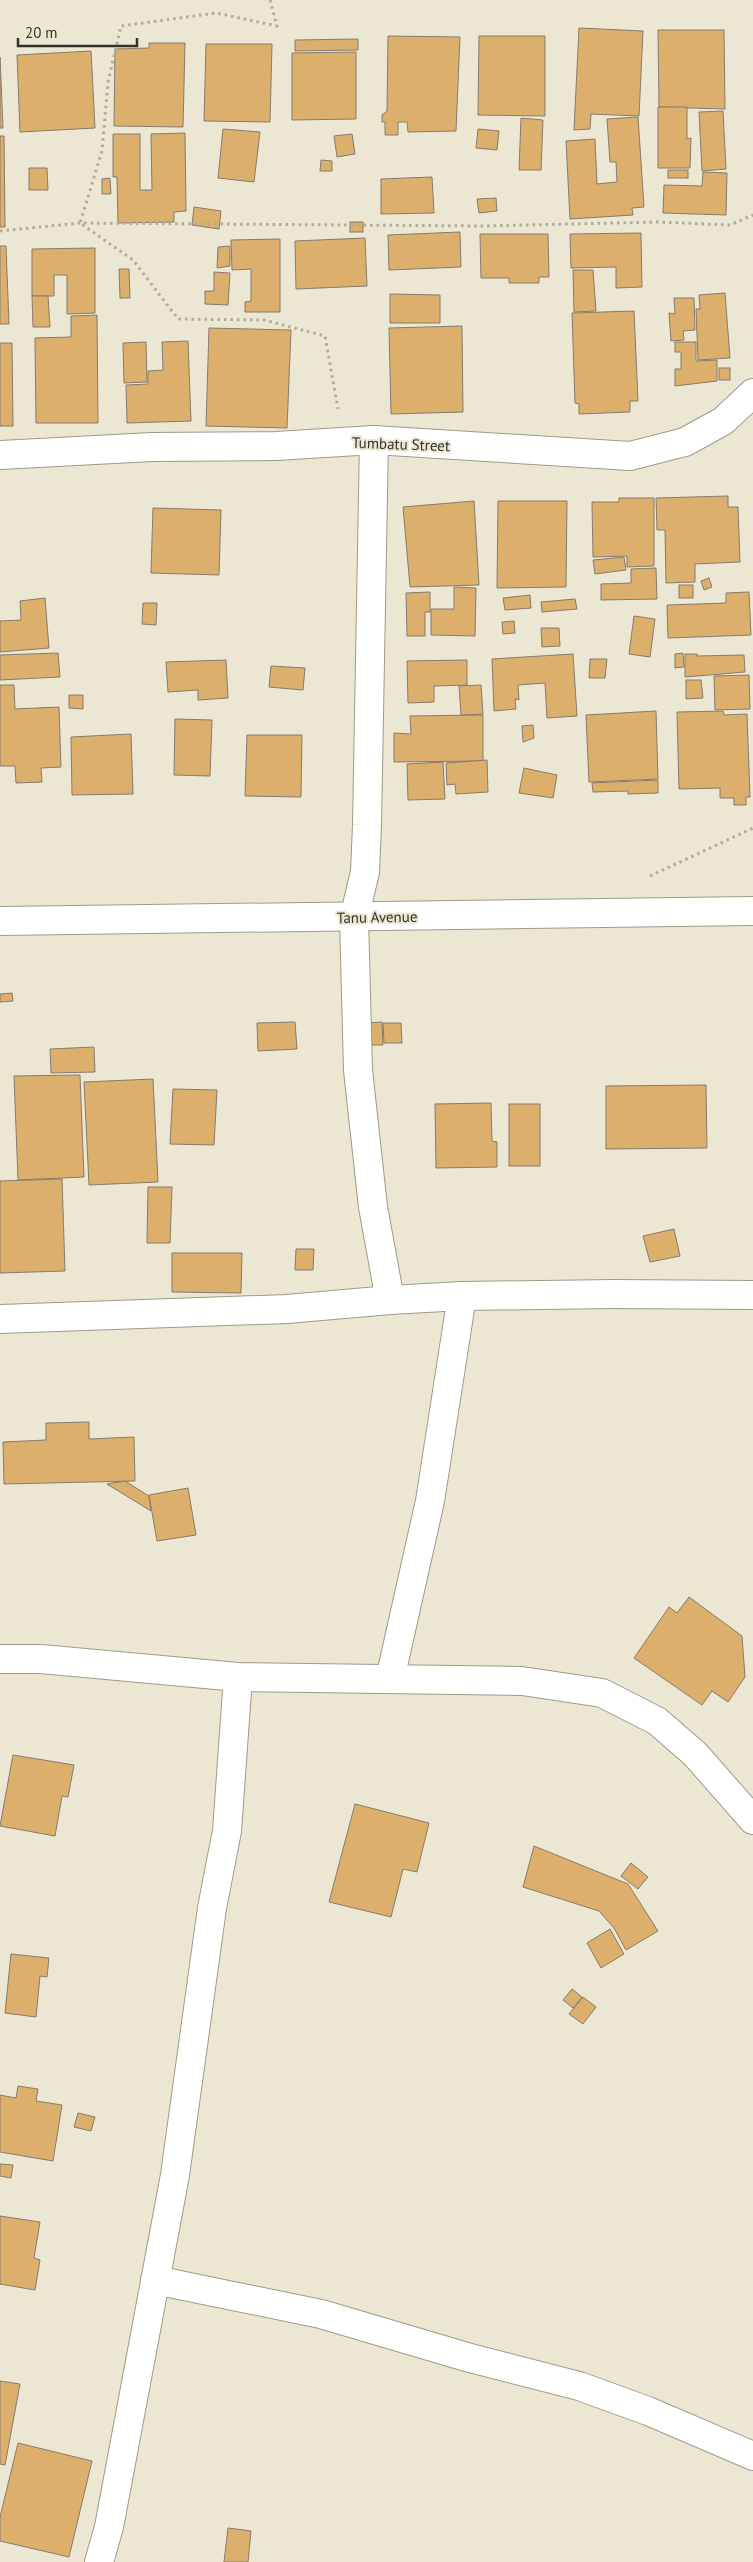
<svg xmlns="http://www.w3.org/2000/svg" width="753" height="2562" viewBox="0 0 753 2562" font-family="'PT Sans',sans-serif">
  <rect width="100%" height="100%" fill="#ebe7d3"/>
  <g fill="#dcaf6d" stroke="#877b6c">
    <path d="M579,28L643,31L639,116L591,114L590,129L574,130Z"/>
    <path d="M658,30H724L725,109L659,107Z"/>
    <path d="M388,36L460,37L456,131L408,132L407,122H398V135H385V122H382V115L387,111Z"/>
    <path d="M479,36H545V116L478,115Z"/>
    <path d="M358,39V50L295,51V40Z"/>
    <path d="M149,43H185L183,127L114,126L115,49L149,48Z"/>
    <path d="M206,44H272L270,122L204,121Z"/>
    <path d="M91,51L95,128L20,132L17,55Z"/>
    <path d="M356,52V119L292,120V53Z"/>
    <path d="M0,57L3,128H0Z"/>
    <path d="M658,107H687V139L691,138L690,168H658Z"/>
    <path d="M723,111L726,169L702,171L699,112Z"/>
    <path d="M638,117L644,207L632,208L633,215L570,219L566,141L595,139L597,184L617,182L616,162H610L607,119Z"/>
    <path d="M521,118L543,120L541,170H519Z"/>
    <path d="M223,129L260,132L254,182L218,178Z"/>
    <path d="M478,129L499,131L497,150L476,148Z"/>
    <path d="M185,133L186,211L174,212V222L118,223L117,177H113V134H140V190H152L151,134Z"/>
    <path d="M352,134L355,154L337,157L334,136Z"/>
    <path d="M0,136H4L5,227H0Z"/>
    <path d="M321,160L332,161V171H320Z"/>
    <path d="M29,168H47L48,190H29Z"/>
    <rect x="668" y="170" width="20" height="8"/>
    <path d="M703,172L727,173L726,215L663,213L664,185L702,186Z"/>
    <path d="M432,177L434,213L381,214V179Z"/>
    <path d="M110,178L111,194H102V179Z"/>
    <path d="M496,198L497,211L479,213L477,199Z"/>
    <path d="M194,207L221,211L219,229L192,225Z"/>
    <rect x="350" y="222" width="13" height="10"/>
    <path d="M460,232L461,267L389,270L388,235Z"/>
    <path d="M641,233L642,287L616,288V267L571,268L570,234Z"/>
    <path d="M480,234H548L549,277H539V283H509V278H481Z"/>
    <path d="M365,238L367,286L296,289L295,241Z"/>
    <path d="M280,239V312H245V302L251,301V269L232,270L231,240Z"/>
    <path d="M0,246H6L9,324H0Z"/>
    <path d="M230,246V266L217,268L218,247Z"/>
    <path d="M95,248V313L67,314V275H54V296H32V249Z"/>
    <path d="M119,269H129L130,298H120Z"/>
    <path d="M573,270H593L596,311L574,312Z"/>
    <path d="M214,272L230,273L228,305L205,304V291H214Z"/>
    <path d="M725,293L730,358L698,360L696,309H700L699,295Z"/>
    <path d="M390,294L440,295V323H390Z"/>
    <path d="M32,296H48L50,327H33Z"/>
    <path d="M674,298H694L695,330L683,331L684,340L671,341L669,313L675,314Z"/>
    <path d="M634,311L638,401H630V412L579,414V404L575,403L572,313Z"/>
    <path d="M97,315L98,423H36L35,338L71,337V316Z"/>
    <path d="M462,326L463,412L391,414L389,328Z"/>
    <path d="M209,328L291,330L287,428L206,426Z"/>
    <path d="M188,341L191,421L127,423L126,385L148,384V371L163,370L162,342Z"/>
    <path d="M146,342L147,382L124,383L123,343Z"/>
    <path d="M675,342H696V361L717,360V381L675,386V369H681V352H675Z"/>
    <path d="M0,343H12L13,426H0Z"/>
    <rect x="719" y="368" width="11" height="12"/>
    <path d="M728,496V507H738L740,562L695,564V582L666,583L665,530H657L656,498Z"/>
    <path d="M619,498H654V566L627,567V556L593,557L592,502H619Z"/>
    <path d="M474,501L479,585L410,587L403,507Z"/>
    <path d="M498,501H567L566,587L497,588Z"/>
    <path d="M153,508L221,510L219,575L151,573Z"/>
    <path d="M624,557L626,570L595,574L593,560Z"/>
    <path d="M656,568L657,599L601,600V584L631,583V569Z"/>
    <path d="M709,578L712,587L704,590L701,581Z"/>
    <rect x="679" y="585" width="14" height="13"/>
    <path d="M454,587L476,588L475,636L431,635V609H454Z"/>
    <path d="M430,592V612H425V636H407L406,593Z"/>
    <path d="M749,592L751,635L668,638L667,605L726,603V593Z"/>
    <path d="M530,595L531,608L505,610L503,598Z"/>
    <path d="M45,598L49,648L0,652V621L21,620L20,601Z"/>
    <path d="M575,599L577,609L542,612L541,602Z"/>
    <path d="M143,603H157L156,625L142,624Z"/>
    <path d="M634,616L655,619L650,657L629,654Z"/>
    <path d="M514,621L515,633L503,634L502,622Z"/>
    <path d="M541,628H559L560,646L542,647Z"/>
    <path d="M58,653L60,677L0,680V655Z"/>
    <path d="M683,653L684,667L675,668V654Z"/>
    <path d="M573,654L577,716L547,718L545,683L518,685L519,700L515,699L516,709L494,711L492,659Z"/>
    <path d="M685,654H697V656L744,655L745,672L685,677Z"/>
    <path d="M590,659H607L605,678H589Z"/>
    <path d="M226,660L228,698L198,700V690L168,692L166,662Z"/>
    <path d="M467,660V685L434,686V702L408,703L407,661Z"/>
    <path d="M271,666L305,668L303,690L269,687Z"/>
    <path d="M749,675L750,709L715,710L714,676Z"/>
    <path d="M686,680H701L703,698L686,699Z"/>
    <path d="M0,685H14L15,709L59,707L61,767L41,768L42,782L16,783L15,766H0Z"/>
    <path d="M481,685L483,714L461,715L459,686Z"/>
    <path d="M69,695H83V709L69,708Z"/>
    <path d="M656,711L658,779L589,782L586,715Z"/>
    <path d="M723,711L724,715L747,714L750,797H746V805H734V798H720V788L679,789L677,712Z"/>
    <path d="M483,715V761L394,762V733L411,734L410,716Z"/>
    <path d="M175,719L212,720L210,776L174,775Z"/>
    <path d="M533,725L534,738L523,742L522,726Z"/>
    <path d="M131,734L133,794L72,795L71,737Z"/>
    <path d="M247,735H302L301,797L245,796Z"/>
    <path d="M487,760L488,792L456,794L455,784L447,785L446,763Z"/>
    <path d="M443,762L445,799L408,800L407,764Z"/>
    <path d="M524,768L557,775L553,798L519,793Z"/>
    <path d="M658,780V793L628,794V791L593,792L592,783Z"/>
    <path d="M12,993L13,1001L0,1002V994Z"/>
    <path d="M295,1022L297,1049L258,1051L257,1023Z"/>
    <path d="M382,1022L383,1045H366L364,1023Z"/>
    <path d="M383,1023H401L402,1043H384Z"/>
    <path d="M94,1047L95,1072L51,1073L50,1049Z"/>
    <path d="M80,1075L84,1177L18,1180L14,1076Z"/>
    <path d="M153,1079L158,1182L89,1185L84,1082Z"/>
    <path d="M706,1085L707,1148L606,1149V1086Z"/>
    <path d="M173,1089L217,1090L214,1145L170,1144Z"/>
    <path d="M491,1103L492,1141L497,1142V1167L436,1168L435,1104Z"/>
    <rect x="509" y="1104" width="31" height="62"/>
    <path d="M62,1179L65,1271L0,1273V1181Z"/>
    <path d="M148,1187H172L170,1243H147Z"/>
    <path d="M674,1229L680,1256L650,1262L643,1236Z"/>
    <path d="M296,1249H314L313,1270H295Z"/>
    <path d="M172,1253H242L241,1293L172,1292Z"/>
    <path d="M89,1422V1439L134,1437L135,1481L4,1484L3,1442L46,1440V1423Z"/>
    <path d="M125,1481L149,1496L151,1511L107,1484Z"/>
    <path d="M188,1488L196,1535L157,1541L149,1495Z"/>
    <path d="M689,1597L742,1636L745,1677L728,1702L712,1691L702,1705L634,1658L669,1607L677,1613Z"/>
    <path d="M13,1755L74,1765L68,1797L62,1796L55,1836L0,1826Z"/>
    <path d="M355,1804L429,1823L417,1872L403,1869L391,1917L329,1902Z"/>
    <path d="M534,1846L628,1884L658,1931L626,1950L614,1928L599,1911L523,1887Z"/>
    <path d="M631,1863L648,1877L638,1889L621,1876Z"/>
    <path d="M610,1929L624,1954L601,1968L587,1943Z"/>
    <path d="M11,1954L49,1958L47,1977L40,1976L36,2017L5,2013Z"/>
    <path d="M572,1989L582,1997L573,2008L563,2000Z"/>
    <path d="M583,1997L596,2007L583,2024L569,2014Z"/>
    <path d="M18,2086L38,2089L36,2101L62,2105L53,2161L0,2152V2095L16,2098Z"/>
    <path d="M78,2113L95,2117L91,2131L74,2127Z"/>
    <path d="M0,2164L13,2165L11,2178L0,2176Z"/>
    <path d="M0,2216L40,2222L34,2258L40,2260L35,2290L0,2284Z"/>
    <path d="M0,2381L20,2384L5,2465L0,2464Z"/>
    <path d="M18,2443L92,2461L69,2557L0,2541V2517Z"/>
    <path d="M228,2528L251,2531L248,2562H224Z"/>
  </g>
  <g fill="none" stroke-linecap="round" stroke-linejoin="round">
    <g stroke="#9e9b88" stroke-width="30">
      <g id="minor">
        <path d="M374,440L367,825L365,872L354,918L358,1070L373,1207L390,1300"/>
        <path d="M0,455L152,447L276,446L374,440L630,456L685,442L723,421L753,393"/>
        <path d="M0,1319L287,1309L390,1300L462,1296L613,1294L753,1295"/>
        <path d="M0,1659H41L238,1677L522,1681L602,1693L657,1721L695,1754L753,1820"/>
        <path d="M390,1679L430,1501L462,1296"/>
        <path d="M155,2280L321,2314L470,2358L579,2386L648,2411L753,2456"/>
        <path d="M99,2562L109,2527L175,2175L212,1908L227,1831L238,1677"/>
      </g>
    </g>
    <g stroke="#9e9b88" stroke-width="30">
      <path id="tertiary" d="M0,921L753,911"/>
    </g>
    <g stroke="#b0ac9c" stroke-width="3" stroke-dasharray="2.5 4" stroke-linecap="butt">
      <path d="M270,0L277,26L216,13L121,26L108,82L102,151L80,223L133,260L178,319L264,320L325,336L338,409"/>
      <path d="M0,231L80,223L483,226L658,222L730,225L753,215"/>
      <path d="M650,876L753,828"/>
    </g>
    <use href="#minor" stroke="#fff" stroke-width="28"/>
    <use href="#tertiary" stroke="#fff" stroke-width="28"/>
  </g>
  <g text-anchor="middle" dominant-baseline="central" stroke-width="4" stroke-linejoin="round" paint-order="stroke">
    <g font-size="15" fill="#34322a" stroke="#ebe7d3">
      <text transform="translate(401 444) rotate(2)">Tumbatu Street</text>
      <text transform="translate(377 917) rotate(-1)">Tanu Avenue</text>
    </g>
  </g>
  <path d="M18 38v8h119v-8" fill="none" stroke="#34322a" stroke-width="2.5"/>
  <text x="25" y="38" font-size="15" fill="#34322a" stroke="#ebe7d3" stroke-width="4" paint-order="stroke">20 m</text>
</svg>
